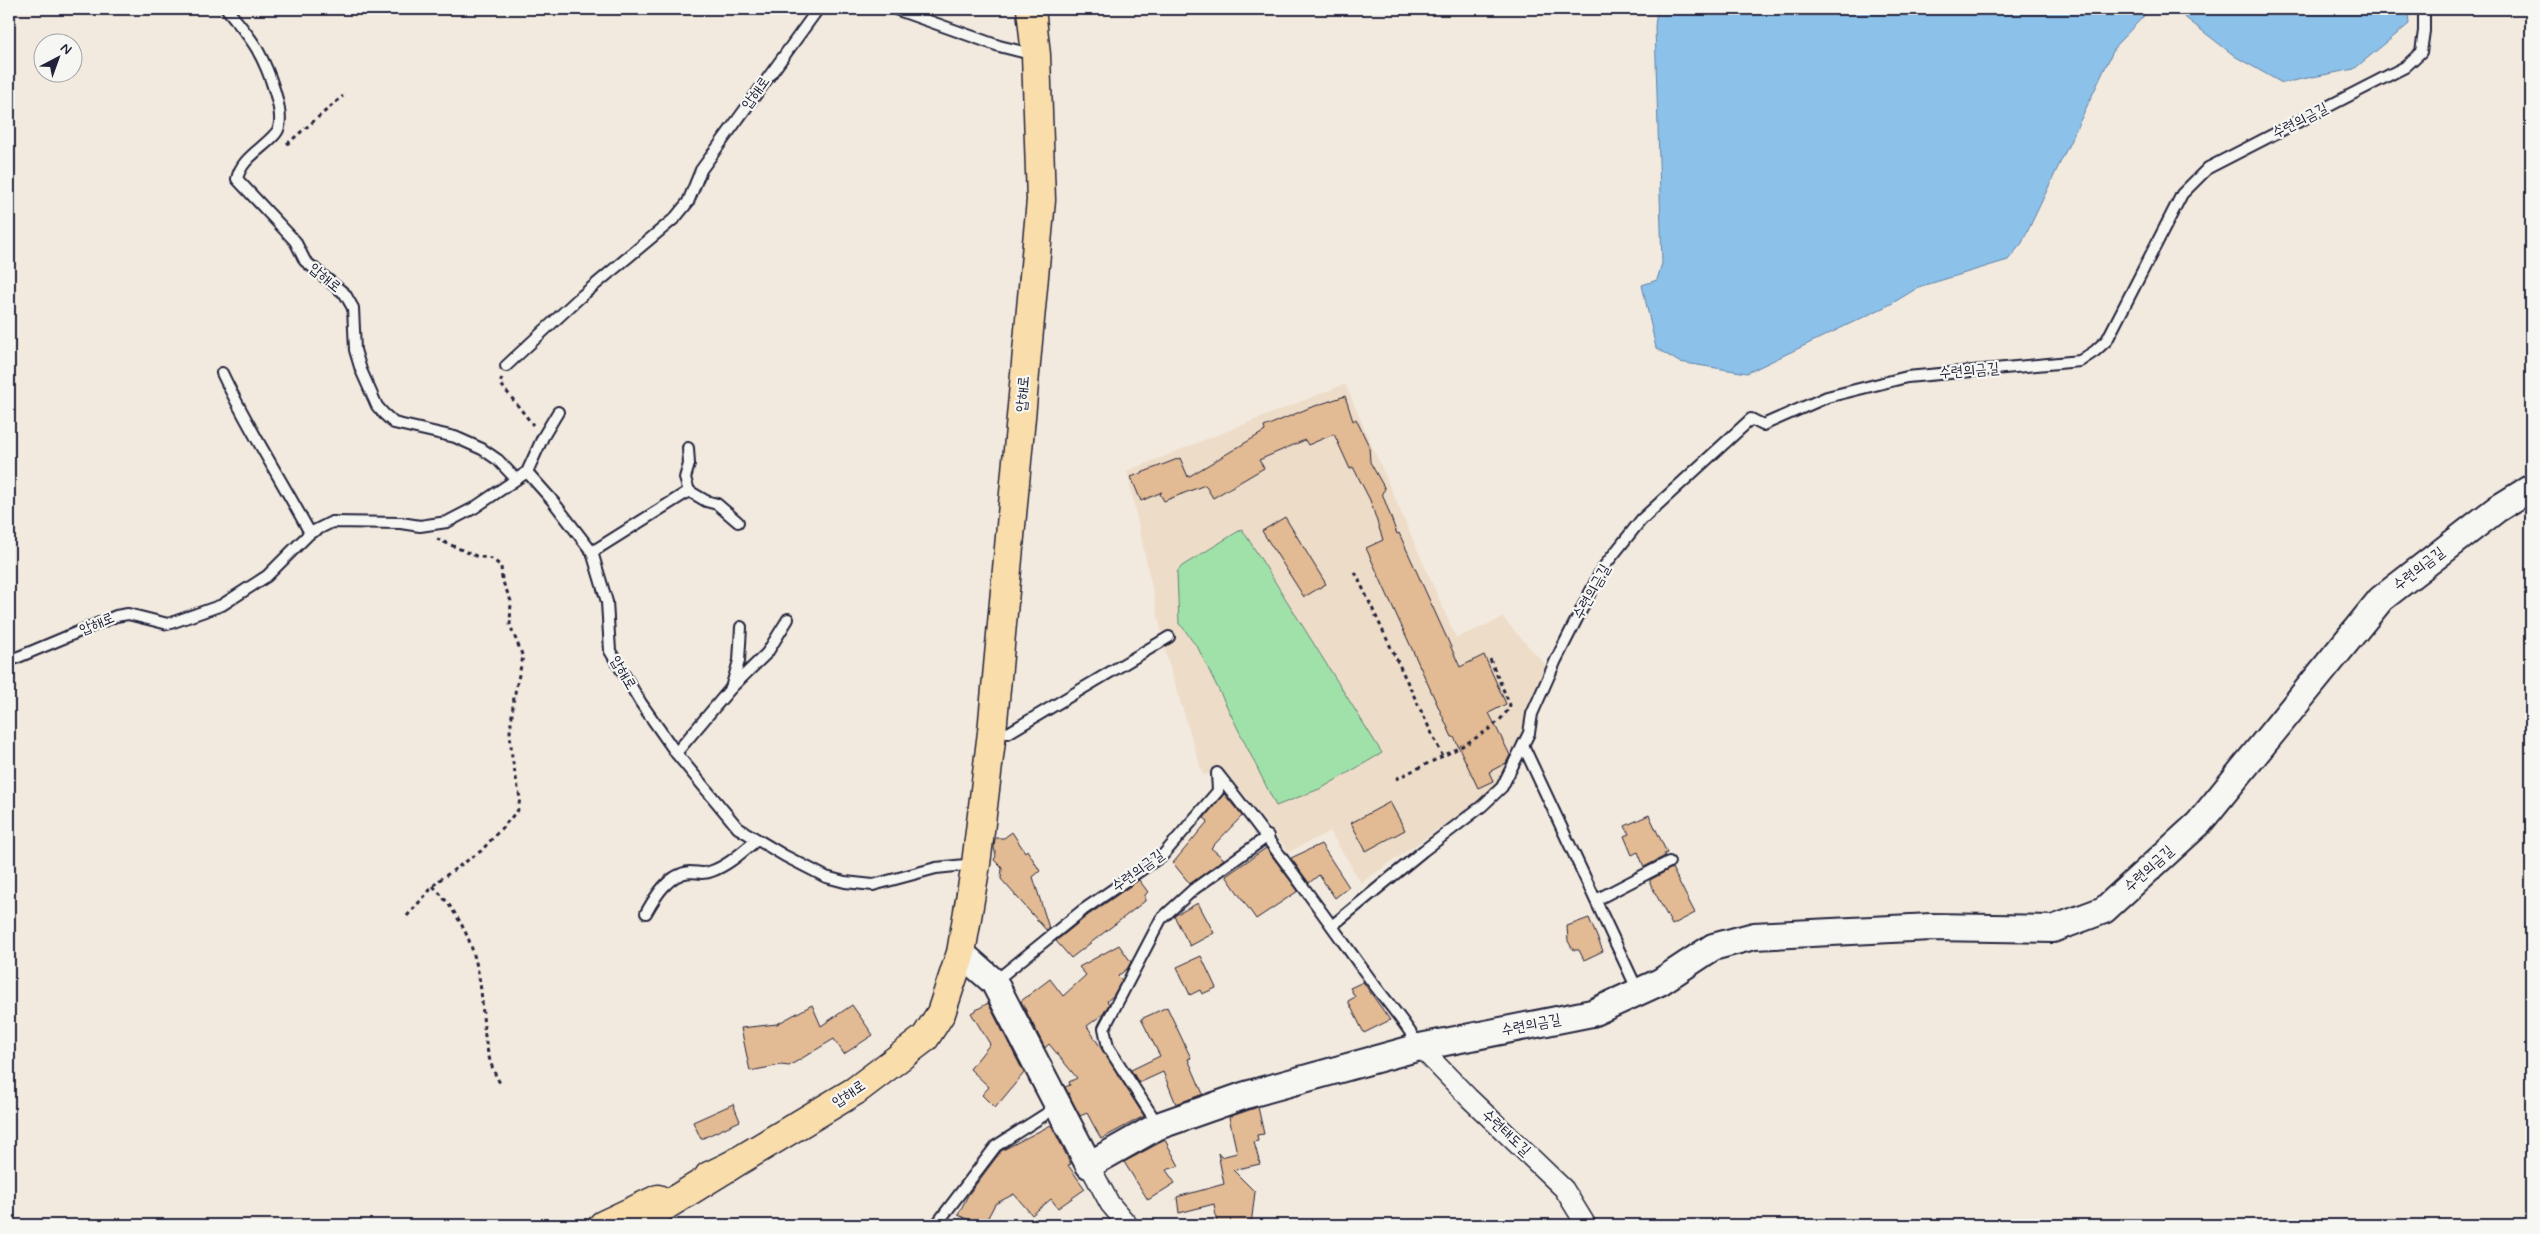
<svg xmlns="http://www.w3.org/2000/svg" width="2540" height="1234" viewBox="0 0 2540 1234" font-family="Mynerve,'Poor Story',sans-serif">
  <rect width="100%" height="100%" fill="#f2eadf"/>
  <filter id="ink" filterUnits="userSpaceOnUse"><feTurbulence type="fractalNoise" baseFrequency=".02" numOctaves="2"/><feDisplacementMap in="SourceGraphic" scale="10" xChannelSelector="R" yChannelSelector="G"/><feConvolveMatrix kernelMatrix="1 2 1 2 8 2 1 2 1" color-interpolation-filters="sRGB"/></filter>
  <g filter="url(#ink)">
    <path fill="#eddcc8" d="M1345,384L1456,638L1503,618L1550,670L1511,775L1490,793L1361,883L1330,831L1289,852L1226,772L1203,775L1167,658L1127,471Z"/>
    <path fill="#a0e1aa" stroke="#618272" d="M1242,529L1382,753L1322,788L1276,806L1197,646C1189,639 1187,630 1179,624L1177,572L1182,566Z"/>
    <g fill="#8cc1ea" stroke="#6281a4">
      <path d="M1657,9H2145L2143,17L2116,45L2022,243L2008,260L1919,287L1891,304L1747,373L1679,362L1656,348L1642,285L1657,280L1662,263L1655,26Z"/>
      <path d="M2178,9H2408L2409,24L2354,69L2282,83L2236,57L2178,12Z"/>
    </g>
    <g fill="#e2ba93" stroke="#22223b">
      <path d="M1345,396L1353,421L1356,419L1369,446L1370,462L1385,489L1382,493L1397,534L1399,533L1460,667L1484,655L1506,704L1489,713L1510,755L1506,763L1489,772L1493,781L1478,788L1454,737H1452L1366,548L1383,540L1370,500L1353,467L1350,469L1334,434L1308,445L1305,440L1259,460L1264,468L1213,498L1205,485L1164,501L1160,494L1162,492L1141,501L1131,477L1180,458L1188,477L1265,431L1264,427L1309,408Z"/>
      <path d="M1285,517L1326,584L1304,597L1262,531Z"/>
      <path d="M1224,794L1242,816L1211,848L1224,859L1190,884L1173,863L1208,821L1204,818Z"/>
      <path d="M1390,802L1405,830L1366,851L1351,823Z"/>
      <path d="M1649,815L1667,853L1664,854L1665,856L1644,867L1638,852L1632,855L1624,836L1629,834L1625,826Z"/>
      <path d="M1012,832L1025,852L1027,850L1040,871L1033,877L1049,928L1047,931L1001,879L1002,868L994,860L996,856L994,848L995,838H1004Z"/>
      <path d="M1321,844L1349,887L1335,898L1319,875L1309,883L1291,858Z"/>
      <path d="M1266,848L1298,891L1256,919L1226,876Z"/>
      <path d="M1672,868L1695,913L1672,925L1650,883V880Z"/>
      <path d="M1139,880L1148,892L1145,895V901L1071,958L1056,941L1087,916Z"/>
      <path d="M1198,903L1214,933L1190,946L1174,916Z"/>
      <path d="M1589,918L1603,951L1584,960L1579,950H1573L1568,941L1567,926Z"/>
      <path d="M1119,945L1131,962L1127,969L1118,976L1122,980L1113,996L1107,1001L1109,1004L1103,1014L1087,1026L1144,1116L1101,1139L1087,1113L1080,1116L1065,1087L1070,1085L1069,1082L1077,1078L1049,1044L1045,1048L1021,1001L1050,979L1063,996L1086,975L1079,967Z"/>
      <path d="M1201,956L1216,988L1202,994L1200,990L1190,995L1177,967Z"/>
      <path d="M1363,982L1390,1020L1364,1033L1348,1001L1355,997L1350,988Z"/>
      <path d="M988,1003L1024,1073L995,1108L982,1095L989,1087L970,1069L990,1044L971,1013Z"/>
      <path d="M812,1005L821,1026L852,1005L873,1035L844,1054L834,1039L789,1066L781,1065L750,1071L741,1028L777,1024Z"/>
      <path d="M1167,1007L1191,1058L1188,1059L1203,1094L1176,1104L1163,1072L1139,1083L1131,1070L1160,1056L1141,1019Z"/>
      <path d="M733,1104L740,1121L701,1139L693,1122Z"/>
      <path d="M1258,1107L1264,1134L1257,1135L1258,1141L1254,1142L1260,1164L1233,1170L1255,1192L1251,1225H1217L1214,1204L1179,1213L1177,1197L1224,1184L1218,1153L1221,1157L1237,1153L1229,1117Z"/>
      <path d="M1051,1125L1071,1164L1068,1165L1085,1189L1058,1208L1051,1199L1032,1215L1014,1194L995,1204L984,1225H966L969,1220L958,1215L968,1195L1001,1151Z"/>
      <path d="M1165,1140L1179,1166L1166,1170L1175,1183L1148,1200L1124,1162Z"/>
    </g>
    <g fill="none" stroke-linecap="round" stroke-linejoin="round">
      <g stroke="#22223b" stroke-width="14">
        <g id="lane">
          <path d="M227,9C237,22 249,35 257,49C266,65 289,118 276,133C263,149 241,158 237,179L295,241L305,261L345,294L353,308L355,350L361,370L377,406L384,414L394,423L455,437L482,449L498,460L516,479"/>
          <path d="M895,9L999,46L1035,55"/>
          <path d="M506,366L578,299L675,218L688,202L701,170L818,9"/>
          <path d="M222,373C248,428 281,479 310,533"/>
          <path d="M688,448L689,464L685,478L689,491"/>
          <path d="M527,472L552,500L592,552L607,602L610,651L641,703L676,753L738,828L785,856L826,877L845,882L873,885L936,868L975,864"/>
          <path d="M592,552L689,491L706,501L717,504L738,522"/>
          <path d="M9,661L116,616L128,614L168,624L222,605L267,576L310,533L332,522L401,523L420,526L447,522L474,508L527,472L543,437L558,412"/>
          <path d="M731,688L739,661L741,627"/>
          <path d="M993,732L1008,733L1169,637"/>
          <path d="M1523,745L1638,991"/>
          <path d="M676,753L731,688L767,653L788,619"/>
          <path d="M1596,900L1669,862"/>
          <path d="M646,913C655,897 668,874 690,872C698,872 704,875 712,871C729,865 743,851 757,840"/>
          <path d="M1333,925L1423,851L1482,806L1502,787L1529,733L1532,714L1556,660L1602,569L1641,520L1751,419L1763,425L1827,397L1907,377L2080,361L2095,351L2107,340L2182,194L2208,168L2405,67L2421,52L2424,31V9"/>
          <path d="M994,982L1083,910L1163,855L1218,791L1217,773C1270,839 1318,907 1367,975C1384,999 1404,1020 1419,1046"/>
          <path d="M1158,1125L1108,1047L1104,1028L1161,919L1194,889L1268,836"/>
          <path d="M936,1225L996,1146L1057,1107"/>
        </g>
      </g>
      <g stroke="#22223b" stroke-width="22">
        <g id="street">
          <path d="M1420,1047L1469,1098L1564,1189L1586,1225"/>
          <path d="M1089,1165L1110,1204L1128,1225"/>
        </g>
      </g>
      <g stroke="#22223b" stroke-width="30">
        <path id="secondary" d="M961,953L994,982L1089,1165L1158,1126L1246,1095L1420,1047L1592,1013L1660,982L1713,947L1754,936L1931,927L2053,929L2104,910L2199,823L2381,599L2497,509L2531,488"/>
      </g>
      <g stroke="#22223b" stroke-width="31">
        <g id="primary">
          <path d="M709,1176L730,1166L855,1091L925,1038L941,1013L961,953L976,864L992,732L1041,200L1036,55L1031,9"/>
          <path d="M603,1225L658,1199"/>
        </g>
      </g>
      <g stroke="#22223b" stroke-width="31">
        <path id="highway" d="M634,1225L730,1166"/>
      </g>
      <g stroke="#22223b" stroke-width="3" stroke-dasharray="4 4" stroke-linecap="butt">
        <path d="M287,144L343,96"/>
        <path d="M502,378L500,383L533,425"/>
        <path d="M1355,572L1442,755"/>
        <path d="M1396,779C1424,764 1500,734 1510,705L1490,659"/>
        <path d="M433,886C466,921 478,954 482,1001C484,1029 485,1059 500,1083"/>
        <path d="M407,916L438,881L481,851L518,810L520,798L512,758L510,732L514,697L523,657L510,625L511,601L502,580L501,566L492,559L476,556L437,539"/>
      </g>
      <use href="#lane" stroke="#f6f6f2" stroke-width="10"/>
      <use href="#street" stroke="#f6f6f2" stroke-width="19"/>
      <use href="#secondary" stroke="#f6f6f2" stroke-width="26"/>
      <use href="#primary" stroke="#f9ddab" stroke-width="28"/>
      <use href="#highway" stroke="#f9ddab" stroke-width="28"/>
    </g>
  </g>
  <g text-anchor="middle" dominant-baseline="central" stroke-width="4.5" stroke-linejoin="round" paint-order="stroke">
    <g font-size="15" fill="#22223b" stroke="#f6f6f2">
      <text transform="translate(756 93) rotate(-54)">압해로</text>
      <text transform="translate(2300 121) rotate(-27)">수련의금길</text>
      <text transform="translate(325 278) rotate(40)">압해로</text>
      <text transform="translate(1969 371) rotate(-5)">수련의금길</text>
      <text transform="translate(1023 394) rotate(-85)">압해로</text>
      <text transform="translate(2419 569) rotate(-38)">수련의금길</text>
      <text transform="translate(1592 592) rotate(-61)">수련의금길</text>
      <text transform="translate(97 624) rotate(-22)">압해로</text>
      <text transform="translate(623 673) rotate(60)">압해로</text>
      <text transform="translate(2149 869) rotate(-42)">수련의금길</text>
      <text transform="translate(1138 871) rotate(-36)">수련의금길</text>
      <text transform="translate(1531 1025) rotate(-11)">수련의금길</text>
      <text transform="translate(849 1094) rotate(-33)">압해로</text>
      <text transform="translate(1506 1133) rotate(43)">수련태도길</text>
    </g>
  </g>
  <rect width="2540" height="1234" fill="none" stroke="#f6f6f2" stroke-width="30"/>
  <rect x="15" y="15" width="2510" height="1204" fill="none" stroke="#22223b" stroke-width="2" filter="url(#ink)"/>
  <g transform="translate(58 58) rotate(41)"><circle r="24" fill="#f6f6f2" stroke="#a1a1a9"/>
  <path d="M0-4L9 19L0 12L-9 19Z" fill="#22223b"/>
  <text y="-8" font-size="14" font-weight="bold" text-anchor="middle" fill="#22223b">N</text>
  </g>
</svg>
